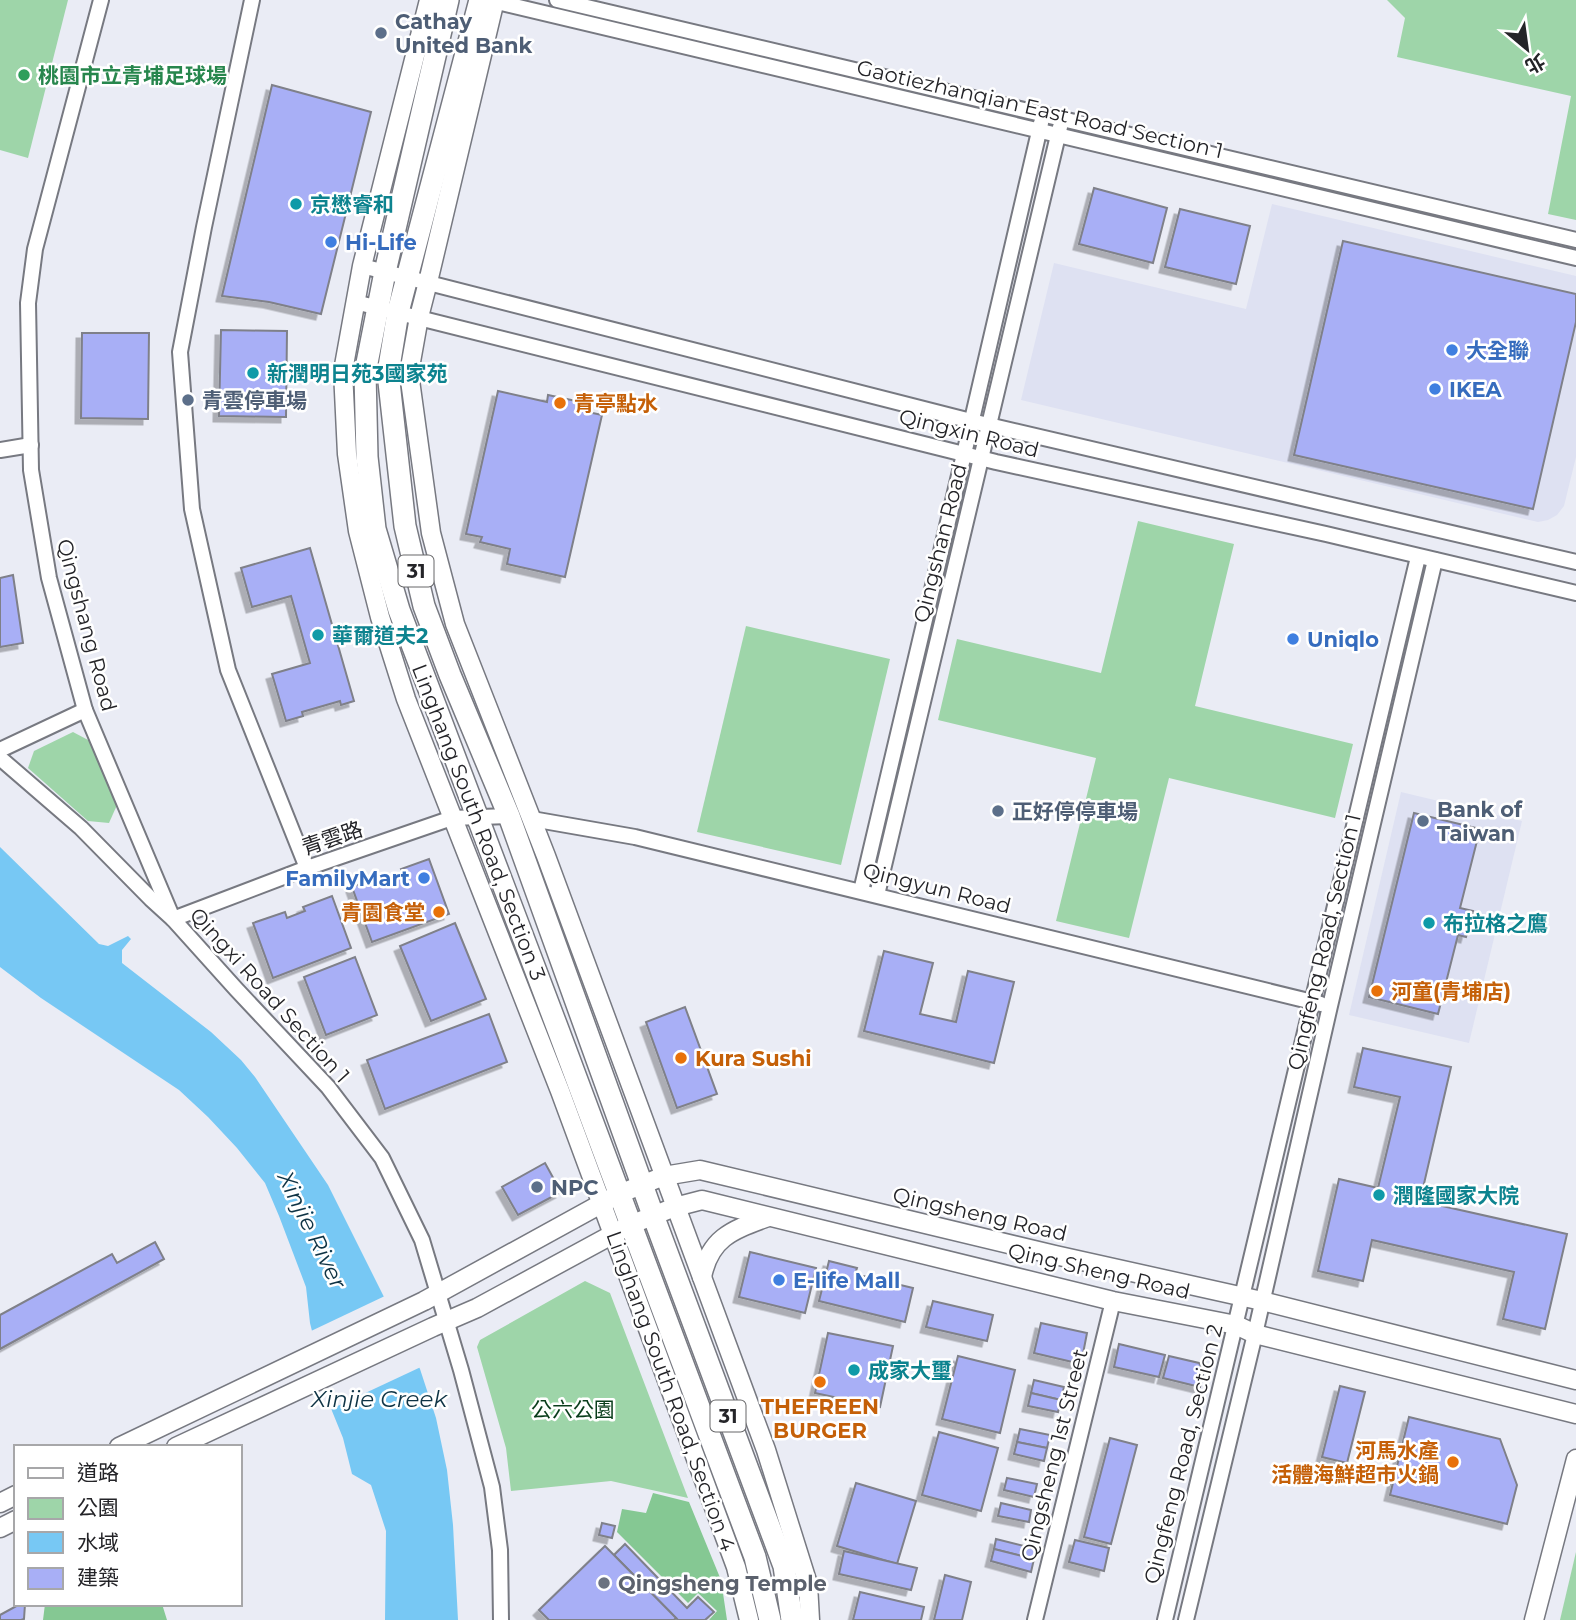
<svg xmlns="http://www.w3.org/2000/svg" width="1576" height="1620" viewBox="0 0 1576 1620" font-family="Montserrat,'Noto Sans TC',sans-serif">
  <defs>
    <filter id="shadow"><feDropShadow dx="-5.5" dy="5.5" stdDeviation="0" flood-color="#0004"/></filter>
  </defs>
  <rect width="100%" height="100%" fill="#eaecf5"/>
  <g fill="#dee1f2">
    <path d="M1272,204L1576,276V457L1564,506L1557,515L1548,520L1538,522L1021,400L1054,263L1246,309Z"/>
    <path d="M1401,792L1522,821L1469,1043L1349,1015Z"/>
  </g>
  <g fill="#9ed5a9">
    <path d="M0,0H68L28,158L0,150Z"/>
    <path d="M1387,0H1576V220L1548,214L1571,96L1397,57L1405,18Z"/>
    <path d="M1138,521L1234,544L1195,706L1353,744L1335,818L1169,778L1129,938L1056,921L1096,758L938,720L957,639L1101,673Z"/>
    <path d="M746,626L890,659L841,865L697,832Z"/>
    <path d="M73,732L90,741L117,805L109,823L88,821L28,768L34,751Z"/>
    <path d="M585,1281L610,1293L688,1498L611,1481L511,1491L506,1448L477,1347L480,1340Z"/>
    <path d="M1576,1552V1620H1560Z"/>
  </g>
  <g fill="#85c893">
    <path d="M653,1493L689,1502L721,1580L727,1620H709L717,1611L698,1593L688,1603L617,1532L622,1509L646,1513Z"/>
    <path d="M45,1604H162L167,1620H43Z"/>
  </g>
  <path fill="#77c8f4" d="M0,847L99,944L108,946L128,936L131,939L122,950V963L211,1032L241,1060L255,1077L328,1185L420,1369L436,1418L447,1470L453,1525L458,1620H385L386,1531L371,1485L352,1474L343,1438L332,1411L310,1323L306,1287L279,1216L265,1183L237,1148L208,1117L179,1090L41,998L0,967Z"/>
  <path fill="#eaecf5" d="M387,1295L423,1366L329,1410L309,1332Z"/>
  <g fill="#a8aff6" stroke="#7f8089" stroke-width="2" filter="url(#shadow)">
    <path d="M272,85L371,112L321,314L269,302L222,296Z"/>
    <path d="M1094,188L1167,208L1153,263L1079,244Z"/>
    <path d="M1180,209L1250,226L1236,284L1165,267Z"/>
    <path d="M1343,241L1576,294V322L1533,509L1294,455Z"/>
    <path d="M221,330L287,331L286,417L219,416Z"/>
    <path d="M82,333H149L148,419L81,418Z"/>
    <path d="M498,391L547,402L548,395L590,404L588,412L602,415L565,577L507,564L510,549L480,542L482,537L466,534Z"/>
    <path d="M310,548L354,701L341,705L340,701L302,712L303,716L286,721L272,674L310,663L291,596L252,607L241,568Z"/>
    <path d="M13,575L23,643L0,647V578Z"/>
    <path d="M1414,813L1480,829L1460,908L1473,911L1466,937L1458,935L1438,1014L1369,997Z"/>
    <path d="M429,859L449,914L372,942L352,887L381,876L383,882L403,874L401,869Z"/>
    <path d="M332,896L351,948L273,978L253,923L285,912L287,918L305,911L303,907Z"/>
    <path d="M455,923L486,999L431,1021L400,946Z"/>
    <path d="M884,951L933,963L920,1014L956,1022L968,971L1014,982L994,1063L864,1031Z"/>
    <path d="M355,957L377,1015L326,1035L304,977Z"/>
    <path d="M685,1007L717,1094L677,1108L646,1022Z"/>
    <path d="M489,1014L507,1062L385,1109L367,1060Z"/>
    <path d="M1363,1048L1451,1067L1420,1201L1567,1234L1545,1329L1503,1319L1514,1272L1372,1240L1363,1281L1318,1271L1339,1179L1378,1188L1400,1097L1354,1087Z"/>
    <path d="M545,1163L561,1192L518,1215L502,1187Z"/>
    <path d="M155,1242L164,1259L0,1349V1315L112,1254L117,1263Z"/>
    <path d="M750,1252L816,1268L805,1313L739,1297Z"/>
    <path d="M829,1261L857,1268L855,1274L913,1288L905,1322L819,1301Z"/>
    <path d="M933,1301L993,1315L987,1341L926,1327Z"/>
    <path d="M1041,1323L1087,1333L1081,1364L1034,1353Z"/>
    <path d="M828,1333L893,1346L880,1407L815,1393Z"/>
    <path d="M1119,1344L1165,1355L1159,1377L1114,1367Z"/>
    <path d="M958,1356L1015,1370L1000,1433L942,1419Z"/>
    <path d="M1169,1356L1199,1363L1204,1371L1200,1387L1163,1378Z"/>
    <path d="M1034,1380L1064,1387L1061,1400L1031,1393Z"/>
    <path d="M1340,1386L1365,1392L1347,1463L1322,1457Z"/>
    <path d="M1031,1393L1061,1400L1058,1412L1028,1406Z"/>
    <path d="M1409,1417L1500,1439L1517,1485L1507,1524L1390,1495Z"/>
    <path d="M1020,1429L1050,1435L1047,1448L1017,1442Z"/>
    <path d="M939,1432L998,1448L981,1511L922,1495Z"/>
    <path d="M1110,1438L1137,1445L1111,1544L1084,1537Z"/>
    <path d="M1017,1442L1047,1448L1044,1461L1014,1454Z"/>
    <path d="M1007,1478L1037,1484L1034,1497L1004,1490Z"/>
    <path d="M856,1483L916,1501L897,1564L837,1546Z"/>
    <path d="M1001,1503L1031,1510L1029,1522L998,1516Z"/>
    <path d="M602,1523L615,1526L612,1538L599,1535Z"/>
    <path d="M996,1539L1036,1549L1034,1559L994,1549Z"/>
    <path d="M1075,1540L1109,1548L1104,1571L1069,1562Z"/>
    <path d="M625,1544L687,1608L698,1597L714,1612L705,1620H678L614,1555Z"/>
    <path d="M605,1546L676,1618L674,1620H549L539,1610Z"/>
    <path d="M994,1549L1034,1559L1031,1572L991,1561Z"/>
    <path d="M844,1551L917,1568L911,1590L839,1574Z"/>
    <path d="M945,1575L971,1582L962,1620H934Z"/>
    <path d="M860,1592L924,1607L921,1620H853Z"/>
    <path d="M20,1604H25L24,1619L21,1620H0V1615Z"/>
  </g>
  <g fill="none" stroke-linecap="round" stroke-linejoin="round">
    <g stroke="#777981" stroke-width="18">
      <g id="minor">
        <path d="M101,0L35,249L28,303L31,470L49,578L85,710L171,914"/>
        <path d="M252,0L204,227L180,352L192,509L228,670L307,868"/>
        <path d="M489,0L1576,258"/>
        <path d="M557,0L1576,240"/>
        <path d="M362,266L971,421L1576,562"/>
        <path d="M355,302L996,462L1326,534L1576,593"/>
        <path d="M0,450L31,445"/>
        <path d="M0,750L85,710"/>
        <path d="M0,758L81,828L151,899L173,919L236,989L328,1087L382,1158L422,1240L461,1370L492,1487L500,1550L501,1620"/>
        <path d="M532,819L635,837L1321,1004"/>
        <path d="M861,891L964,454L1041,123"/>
        <path d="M877,895L1060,127"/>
        <path d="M173,919L307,868L452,818L509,816"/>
        <path d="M1035,1620L1113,1301"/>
        <path d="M1165,1620L1418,557"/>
        <path d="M1186,1620L1255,1334L1330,1006L1435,560"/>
      </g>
    </g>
    <g stroke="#777981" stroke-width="21">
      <g id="tertiary">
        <path d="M429,0L362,266L343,371L347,454L358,531L380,617L406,699L560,1091L736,1567L749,1620"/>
        <path d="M495,0L428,282L419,317L409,373L431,533L455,624L546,856L766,1450L808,1584L810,1620"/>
        <path d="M702,1277C710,1237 733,1230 768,1217"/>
        <path d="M119,1447L424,1301L619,1194L664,1176L700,1170L1055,1255L1262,1301L1576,1380"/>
        <path d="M176,1447L433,1327L477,1308L630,1225L675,1207L702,1200L1113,1301L1236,1325L1255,1334L1576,1414"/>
        <path d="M0,1503L16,1495"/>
        <path d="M0,1528L16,1520"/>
        <path d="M1534,1620L1576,1459"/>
      </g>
    </g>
    <g stroke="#777981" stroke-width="24">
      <g id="primary">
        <path d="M448,0L385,272L365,373L367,457L375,529L399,610L559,1032L755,1557L770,1620"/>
        <path d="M480,0L398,312L388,373L405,526L424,606L450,675L509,816L653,1215L784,1566L792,1620"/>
      </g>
    </g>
    <use href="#minor" stroke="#fff" stroke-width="14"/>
    <use href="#tertiary" stroke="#fff" stroke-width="18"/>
    <use href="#primary" stroke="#fff" stroke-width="21"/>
  </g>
  <g fill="#5c6f8a" stroke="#fff" stroke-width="2.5">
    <circle cx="381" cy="33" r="7"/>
    <circle cx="188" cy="400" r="7"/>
    <circle cx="998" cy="811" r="7"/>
    <circle cx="1423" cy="821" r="7"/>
    <circle cx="537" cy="1187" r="7"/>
  </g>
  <circle fill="#2e9e5b" stroke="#fff" stroke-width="2.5" cx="24" cy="75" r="7"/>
  <g fill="#0f9aa8" stroke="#fff" stroke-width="2.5">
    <circle cx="296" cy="204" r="7"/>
    <circle cx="253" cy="373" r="7"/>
    <circle cx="318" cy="635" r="7"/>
    <circle cx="1429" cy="923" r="7"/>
    <circle cx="1379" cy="1195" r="7"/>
    <circle cx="854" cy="1370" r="7"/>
  </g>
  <g fill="#3f7fe0" stroke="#fff" stroke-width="2.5">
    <circle cx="331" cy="242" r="7"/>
    <circle cx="1452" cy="350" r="7"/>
    <circle cx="1435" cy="389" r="7"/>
    <circle cx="1293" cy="639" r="7"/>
    <circle cx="424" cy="878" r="7"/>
    <circle cx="779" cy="1280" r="7"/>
  </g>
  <g fill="#e8710a" stroke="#fff" stroke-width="2.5">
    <circle cx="560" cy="403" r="7"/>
    <circle cx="439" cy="912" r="7"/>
    <circle cx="1377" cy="991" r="7"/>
    <circle cx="681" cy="1058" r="7"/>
    <circle cx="820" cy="1382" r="7"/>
    <circle cx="1453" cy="1462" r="7"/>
  </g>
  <circle fill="#6b7280" stroke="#fff" stroke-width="2.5" cx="604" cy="1583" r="7"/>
  <g text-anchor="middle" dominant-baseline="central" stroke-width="5" stroke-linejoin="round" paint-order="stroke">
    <g fill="#fff" stroke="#666668" stroke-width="2">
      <rect x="398.5" y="555.5" width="35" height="31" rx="5"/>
      <rect x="710.5" y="1400.5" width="35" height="31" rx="5"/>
    </g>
    <g font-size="19" font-weight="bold" fill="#242428">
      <text x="416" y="571">31</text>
      <text x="728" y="1416">31</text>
    </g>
    <g font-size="21" font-weight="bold" fill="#4e5e75" stroke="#fff" text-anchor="start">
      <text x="395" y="21">Cathay<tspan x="395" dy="24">United Bank</tspan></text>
      <text x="202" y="400">青雲停車場</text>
      <text x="1437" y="809">Bank of<tspan x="1437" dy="24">Taiwan</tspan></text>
      <text x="1012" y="811">正好停停車場</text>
      <text x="551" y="1187">NPC</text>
    </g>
    <g font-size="21" font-weight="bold" fill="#27864d" stroke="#fff" text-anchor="start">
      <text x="38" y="75">桃園市立青埔足球場</text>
    </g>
    <g font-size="21" fill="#242428" stroke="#fff">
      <text transform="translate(1040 109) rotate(13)">Gaotiezhanqian East Road Section 1</text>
      <text transform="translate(969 433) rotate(14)">Qingxin Road</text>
      <text transform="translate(940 543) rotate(-76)">Qingshan Road</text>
      <text transform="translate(87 625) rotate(75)">Qingshang Road</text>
      <text transform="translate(479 822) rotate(69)">Linghang South Road, Section 3</text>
      <text transform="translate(332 838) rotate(-19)">青雲路</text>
      <text transform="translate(937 888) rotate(14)">Qingyun Road</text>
      <text transform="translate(1324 942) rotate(-77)">Qingfeng Road, Section 1</text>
      <text transform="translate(270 995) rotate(48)">Qingxi Road Section 1</text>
      <text transform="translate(980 1214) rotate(13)">Qingsheng Road</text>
      <text transform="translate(1099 1271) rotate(13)">Qing Sheng Road</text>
      <text transform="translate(671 1391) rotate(70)">Linghang South Road, Section 4</text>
      <text transform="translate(1183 1454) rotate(-76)">Qingfeng Road, Section 2</text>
      <text transform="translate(1054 1455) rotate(-76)">Qingsheng 1st Street</text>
    </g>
    <g font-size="21" font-weight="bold" fill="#0d838f" stroke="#fff" text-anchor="start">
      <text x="310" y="204">京懋睿和</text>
      <text x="267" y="373">新潤明日苑3國家苑</text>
      <text x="332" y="635">華爾道夫2</text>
      <text x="1443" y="923">布拉格之鷹</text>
      <text x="1393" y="1195">潤隆國家大院</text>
      <text x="868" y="1370">成家大璽</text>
    </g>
    <g font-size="21" font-weight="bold" fill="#366cbe" stroke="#fff" text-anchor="start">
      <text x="345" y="242">Hi-Life</text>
      <text x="1466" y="350">大全聯</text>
      <text x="1449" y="389">IKEA</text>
      <text x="1307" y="639">Uniqlo</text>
      <text x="410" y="878" text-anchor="end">FamilyMart</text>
      <text x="793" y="1280">E-life Mall</text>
    </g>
    <g font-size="21" font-weight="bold" fill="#c56008" stroke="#fff" text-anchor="start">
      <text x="574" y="403">青亭點水</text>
      <text x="425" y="912" text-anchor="end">青園食堂</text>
      <text x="1391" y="991">河童(青埔店)</text>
      <text x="695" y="1058">Kura Sushi</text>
      <text x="820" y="1406" text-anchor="middle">THEFREEN<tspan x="820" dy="24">BURGER</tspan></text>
      <text x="1439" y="1450" text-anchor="end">河馬水產<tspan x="1439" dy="24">活體海鮮超市火鍋</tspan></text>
    </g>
    <g font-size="21" fill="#093d1b" stroke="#fff">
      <text x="573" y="1409">公六公園</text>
    </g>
    <g font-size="21" font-weight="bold" fill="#5b616d" stroke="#fff" text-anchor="start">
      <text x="618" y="1583">Qingsheng Temple</text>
    </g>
    <g font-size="23" font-style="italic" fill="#0e3345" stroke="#fff">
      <text transform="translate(312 1230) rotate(64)">Xinjie River</text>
      <text x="379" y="1399">Xinjie Creek</text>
    </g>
  </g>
  <rect x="14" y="1445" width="228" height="161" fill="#ffffff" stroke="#a7a7a9" stroke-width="2"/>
  <rect x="28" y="1468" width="35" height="10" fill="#ffffff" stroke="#a7a7a9" stroke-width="2"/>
  <text x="77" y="1480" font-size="21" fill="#242428">道路</text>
  <rect x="28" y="1498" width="35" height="21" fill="#9ed5a9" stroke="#a7a7a9" stroke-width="2"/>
  <text x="77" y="1515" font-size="21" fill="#242428">公園</text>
  <rect x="28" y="1532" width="35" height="21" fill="#77c8f4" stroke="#a7a7a9" stroke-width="2"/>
  <text x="77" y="1550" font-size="21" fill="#242428">水域</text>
  <rect x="28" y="1568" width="35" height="21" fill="#a8aff6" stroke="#a7a7a9" stroke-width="2"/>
  <text x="77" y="1585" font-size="21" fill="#242428">建築</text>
  <g transform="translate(1527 49) rotate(151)" stroke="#ffffff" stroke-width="5" paint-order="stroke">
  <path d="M0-5L12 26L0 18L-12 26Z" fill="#242428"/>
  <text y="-10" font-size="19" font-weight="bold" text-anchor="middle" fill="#242428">北</text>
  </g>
</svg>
